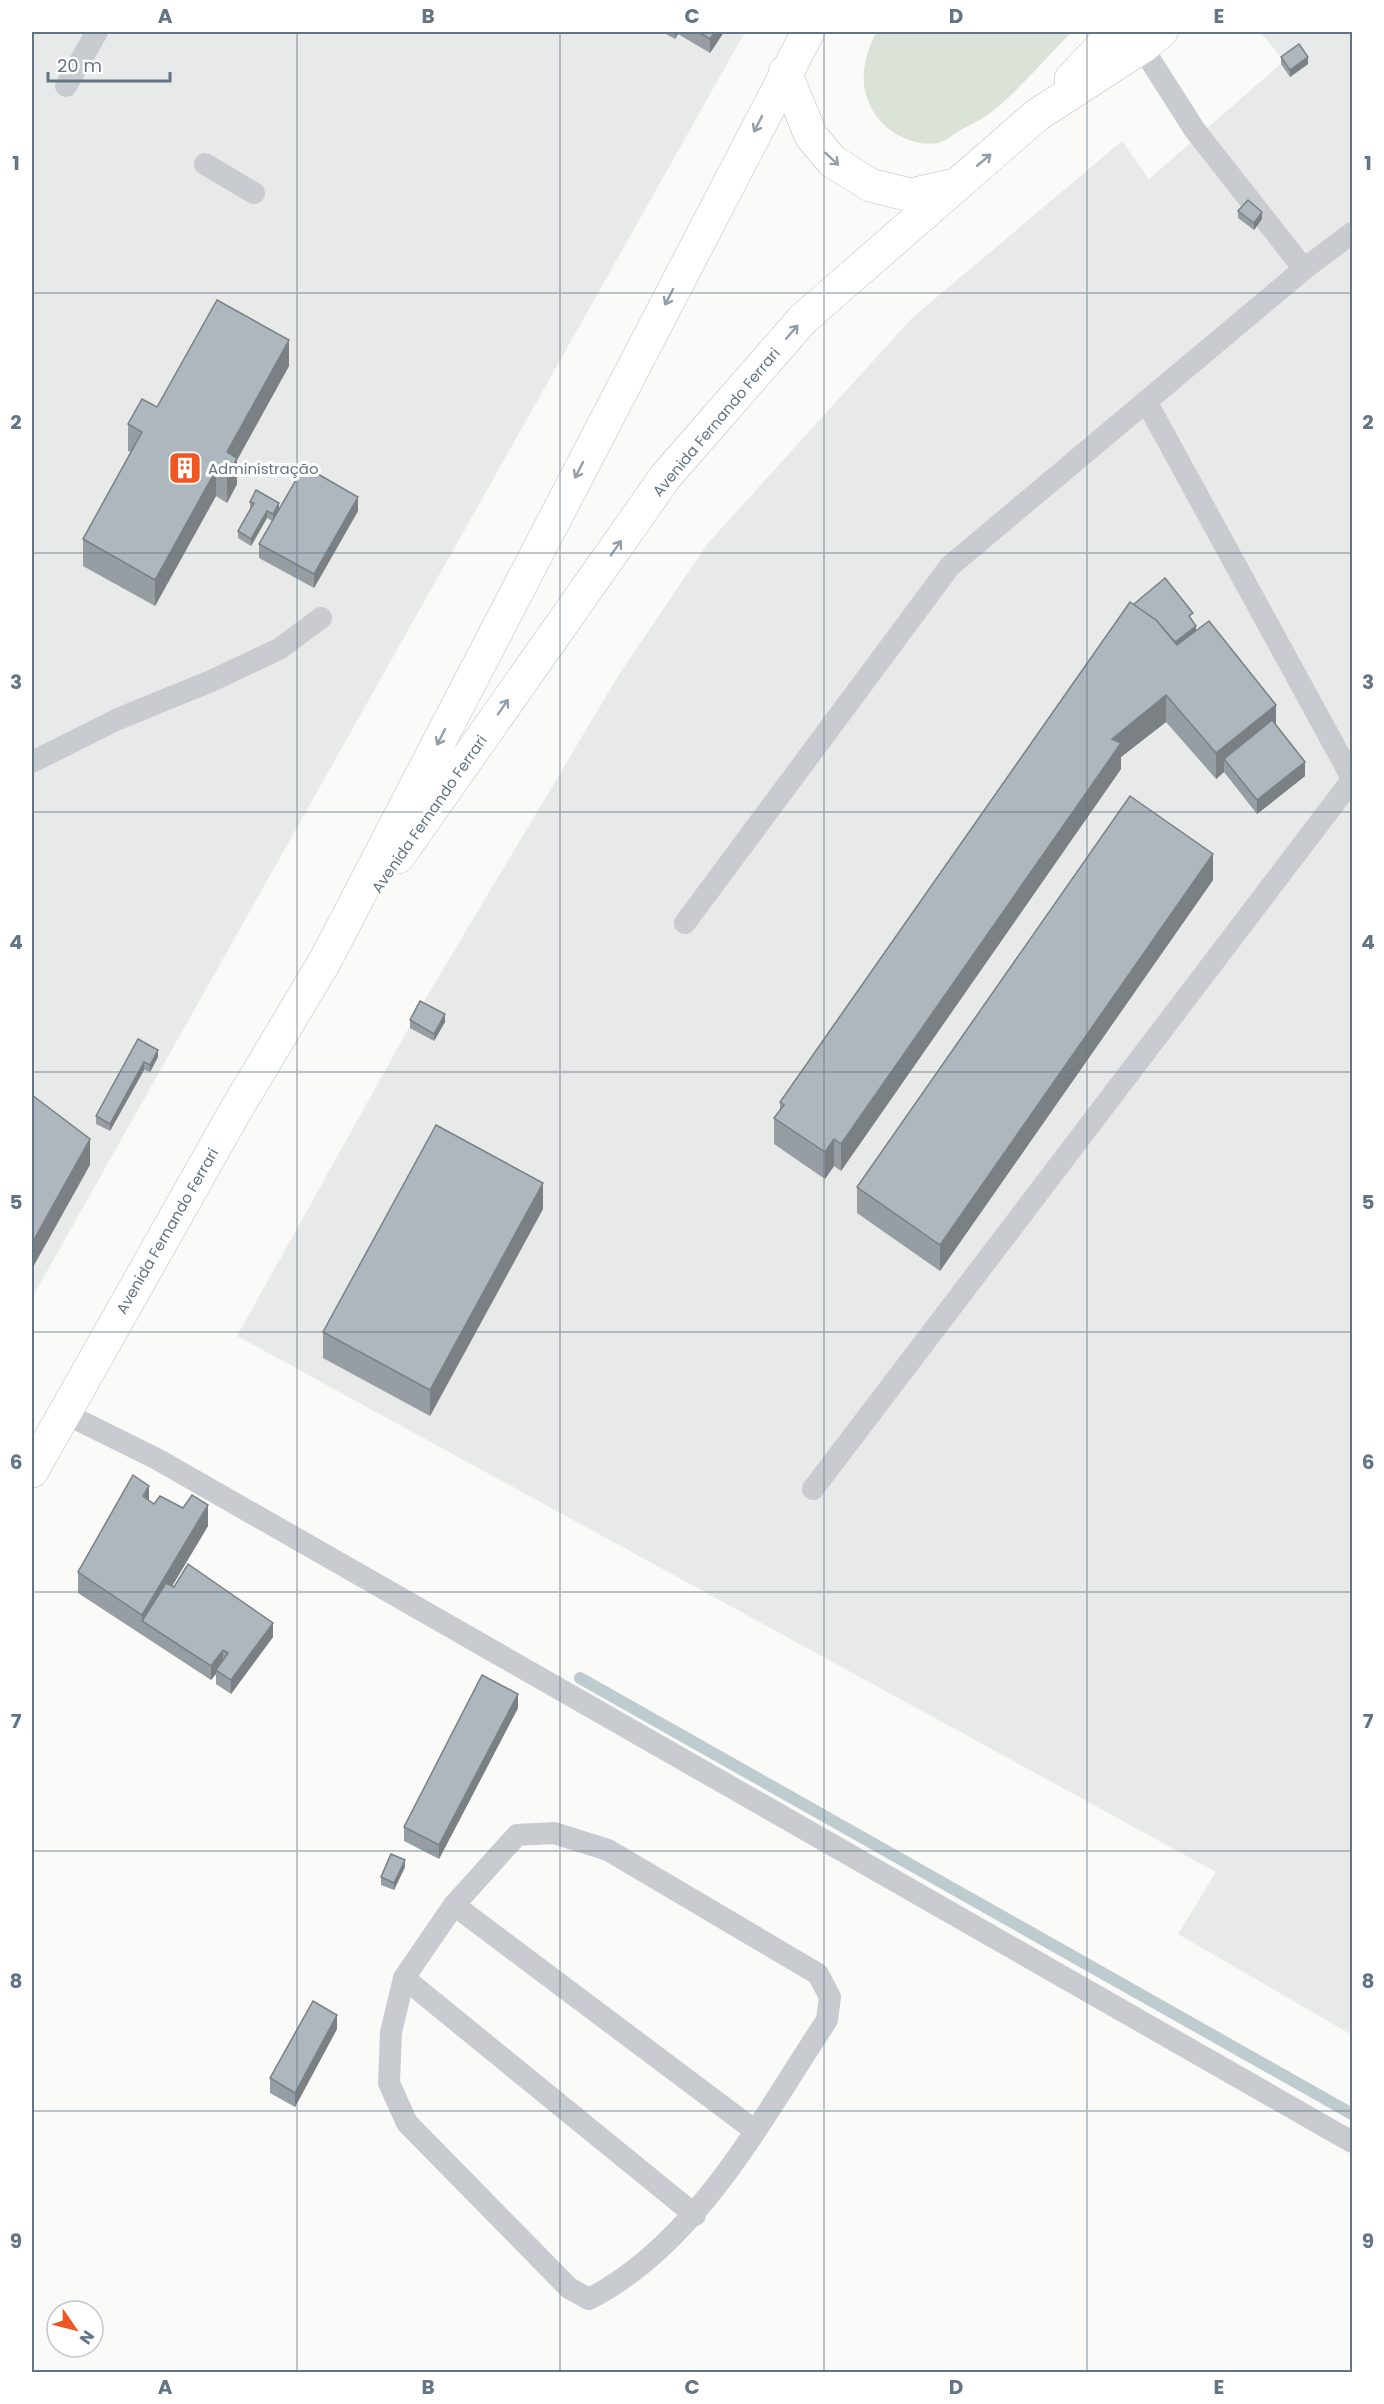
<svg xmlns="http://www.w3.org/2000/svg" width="1384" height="2404" viewBox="0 0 1384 2404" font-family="Poppins,sans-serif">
  <rect width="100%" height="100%" fill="#fafaf8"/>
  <g fill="#e8e9e9">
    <path d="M32,32H745L32,1298Z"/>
    <path d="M1260,32H1352V2035L1178,1934L1216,1872L237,1336L420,1008L620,673L708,543L912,318L1122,141L1149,179L1284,61Z"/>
  </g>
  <path fill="#dbe2d8" d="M876,32H1072C1046,57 1019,91 990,113C981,120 969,125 959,131C953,135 945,141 939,143C915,147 888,134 875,114C857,86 863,60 876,32Z"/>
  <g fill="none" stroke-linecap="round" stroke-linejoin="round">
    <path stroke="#becbcf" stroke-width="12" d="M580,1678L1352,2114"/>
    <g stroke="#babfc4" stroke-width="34">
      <g id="secondary">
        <path d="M785,72L811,136L832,161L870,185L910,195L950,186"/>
        <path d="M1071,79L1115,32"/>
        <path d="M398,857L666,476L803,319L1037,115L1142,47L1161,32"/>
        <path d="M32,1471L237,1108L325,961L808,32"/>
      </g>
    </g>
    <g stroke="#c8ccd0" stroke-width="22">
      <path d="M1142,47L1194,129L1304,269"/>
      <path d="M66,86L97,32"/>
      <path d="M205,164L254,193"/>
      <path d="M1146,401L1352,778"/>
      <path d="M32,762L118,719L211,681L279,649L321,618"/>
      <path d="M685,923L950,566L1304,269L1352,233"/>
      <path d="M64,1413L157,1459L1352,2142"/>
      <path d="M813,1489L1352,780"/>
      <path d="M554,1833L608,1850L818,1974L830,1997L827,2020C762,2118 697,2244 589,2299L569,2288L407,2123L389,2083L391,2032L404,1978L454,1905L517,1835Z"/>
      <path d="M454,1905L754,2130"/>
      <path d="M404,1978L695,2215"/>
    </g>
    <use href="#secondary" stroke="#fff" stroke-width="33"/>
  </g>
  <g fill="#969da3">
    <path d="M662,32H724L710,53L678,34L675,39Z"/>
    <path d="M1281,57L1308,64L1290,77L1281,64Z"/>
    <path d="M1238,211L1262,219L1254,230L1238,218Z"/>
    <path d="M289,366L237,460V484L227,503L216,496L155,606L83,566V539L131,452L128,451V424L157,407Z"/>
    <path d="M250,502L279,509L358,511L314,588L259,558V544L272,521L267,518L251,546L238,538V531L250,509Z"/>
    <path d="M1133,605L1193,621L1196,631L1276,725L1305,776L1257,814L1224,772L1216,779L1166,722L1121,757V769L841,1171L834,1166L825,1179L774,1144V1118L780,1109V1102Z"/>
    <path d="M1213,880L940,1271L857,1213V1187Z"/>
    <path d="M410,1020L445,1022L434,1041L410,1028Z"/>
    <path d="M138,1039L158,1057L150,1072L144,1070L110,1131L96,1124V1116Z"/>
    <path d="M543,1209L430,1416L323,1358V1332Z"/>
    <path d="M149,1500L154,1504L183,1508L208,1526L172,1586L273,1637L231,1694L216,1684V1674L211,1680L78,1593V1572Z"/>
    <path d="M518,1708L439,1859L404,1841V1827Z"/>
    <path d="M405,1867L394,1890L381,1885V1877Z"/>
    <path d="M337,2029L295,2107L270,2093V2078Z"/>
  </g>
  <g fill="#7a8084">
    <path d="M675,32H678V34L675,39Z"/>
    <path d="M715,32H724L710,53V39Z"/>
    <path d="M1308,57V64L1290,77V70Z"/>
    <path d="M1262,212V219L1254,230V223Z"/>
    <path d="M289,340V366L237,460V484L227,503V452Z"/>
    <path d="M216,470V496L155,606V580Z"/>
    <path d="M358,497V511L314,588V574Z"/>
    <path d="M279,503V510L273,521V514Z"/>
    <path d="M267,511V518L251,546V539Z"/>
    <path d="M1196,626V640L1168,647Z"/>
    <path d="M1166,695V722L1121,757V769L841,1171V1144L1112,739Z"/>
    <path d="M1276,705V731L1224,759V772L1216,779V753Z"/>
    <path d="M1305,762V776L1257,814V800Z"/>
    <path d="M1213,854V880L940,1271V1245Z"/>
    <path d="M445,1014V1022L434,1041V1034Z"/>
    <path d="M158,1050V1057L150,1072V1065Z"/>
    <path d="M144,1062V1070L110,1131V1124Z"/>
    <path d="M90,1139V1165L32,1269V1243Z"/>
    <path d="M834,1139V1166L825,1179V1152Z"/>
    <path d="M543,1183V1209L430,1416V1390Z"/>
    <path d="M149,1486V1507L143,1496Z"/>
    <path d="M208,1505V1526L149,1625L142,1621V1615Z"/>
    <path d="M273,1623V1637L231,1694V1680Z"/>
    <path d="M223,1650V1664L216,1670V1674L211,1680V1666Z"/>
    <path d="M518,1694V1708L439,1859V1845Z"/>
    <path d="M405,1860V1867L394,1890V1883Z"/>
    <path d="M337,2015V2029L295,2107V2093Z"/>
  </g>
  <g fill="#aeb7bd" stroke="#7a8084" stroke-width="1.5">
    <path d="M698,32H715L710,39Z"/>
    <path d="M1299,44L1308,57L1290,70L1281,57Z"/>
    <path d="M1248,200L1262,212L1254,223L1238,211Z"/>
    <path d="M217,300L289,340L227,452L237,458L227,477L216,470L155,580L83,539L142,432L128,424L142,399L157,407Z"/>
    <path d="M304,466L358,497L314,574L259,544Z"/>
    <path d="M256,490L279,503L273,514L267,511L251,539L238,531L254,503L250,502Z"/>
    <path d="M1165,578L1193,613L1189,616L1196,626L1175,642L1156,620L1133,605Z"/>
    <path d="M1130,602L1156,620L1177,645L1209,621L1276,705L1216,753L1166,695L1112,739L1121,743L841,1144L834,1139L825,1152L774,1118L784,1105L780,1102Z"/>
    <path d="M1272,720L1305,762L1257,800L1224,759Z"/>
    <path d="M1130,796L1213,854L940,1245L857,1187Z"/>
    <path d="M420,1001L445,1014L434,1034L410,1020Z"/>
    <path d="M138,1039L158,1050L150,1065L144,1062L110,1124L96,1116Z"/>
    <path d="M32,1095L90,1139L32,1243Z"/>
    <path d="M436,1125L543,1183L430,1390L323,1332Z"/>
    <path d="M133,1475L149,1486L143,1496L154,1504L160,1496L183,1508L192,1495L208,1505L142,1615L78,1572Z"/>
    <path d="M188,1564L273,1623L231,1680L216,1670L228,1653L223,1650L211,1666L142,1621L166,1583L174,1587Z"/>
    <path d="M482,1675L518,1694L439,1845L404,1827Z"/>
    <path d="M391,1854L405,1860L394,1883L381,1877Z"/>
    <path d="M313,2001L337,2015L295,2093L270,2078Z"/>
  </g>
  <defs><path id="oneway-shaft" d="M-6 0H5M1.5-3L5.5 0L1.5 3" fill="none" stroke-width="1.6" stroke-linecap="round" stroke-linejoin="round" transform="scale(1.5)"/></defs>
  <g stroke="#929eaa">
    <use href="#oneway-shaft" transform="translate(758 124) rotate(117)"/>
    <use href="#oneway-shaft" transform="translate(832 159) rotate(43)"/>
    <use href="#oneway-shaft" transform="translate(984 160) rotate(-40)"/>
    <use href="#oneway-shaft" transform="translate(669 297) rotate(117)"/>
    <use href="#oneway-shaft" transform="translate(792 332) rotate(-49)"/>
    <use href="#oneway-shaft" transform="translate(579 470) rotate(117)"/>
    <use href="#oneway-shaft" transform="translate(616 548) rotate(-55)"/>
    <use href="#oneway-shaft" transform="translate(503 707) rotate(-55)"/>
    <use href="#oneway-shaft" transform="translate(441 737) rotate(117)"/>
  </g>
  <path fill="none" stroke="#637585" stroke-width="1.5" stroke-opacity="0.55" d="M297,32V2372M560,32V2372M824,32V2372M1087,32V2372M32,293H1352M32,553H1352M32,812H1352M32,1072H1352M32,1332H1352M32,1592H1352M32,1851H1352M32,2111H1352"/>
  <defs>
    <g id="building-square" transform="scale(1.725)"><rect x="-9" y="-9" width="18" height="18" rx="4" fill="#ef5622" stroke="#fff"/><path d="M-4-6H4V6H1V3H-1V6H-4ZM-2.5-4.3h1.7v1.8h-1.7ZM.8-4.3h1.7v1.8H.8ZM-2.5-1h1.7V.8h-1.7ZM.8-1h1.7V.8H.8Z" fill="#fff"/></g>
  </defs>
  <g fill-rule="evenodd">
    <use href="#building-square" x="185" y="468"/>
  </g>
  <g text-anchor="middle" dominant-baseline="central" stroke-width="6" stroke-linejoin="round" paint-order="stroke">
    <g font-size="15" fill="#637585" stroke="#fff">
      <text transform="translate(716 422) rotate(-50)">Avenida Fernando Ferrari</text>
      <text transform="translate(429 814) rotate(-55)">Avenida Fernando Ferrari</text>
      <text transform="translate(167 1231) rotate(-60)">Avenida Fernando Ferrari</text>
    </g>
    <g font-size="15" fill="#637585" stroke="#fff" text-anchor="start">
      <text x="208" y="468">Administração</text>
    </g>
  </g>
  <rect width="1384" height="2404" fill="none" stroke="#ffffff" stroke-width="66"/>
  <g transform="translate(75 2329) rotate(125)"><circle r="28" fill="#ffffff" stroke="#c1c8ce" stroke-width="1.5"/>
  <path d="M0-4.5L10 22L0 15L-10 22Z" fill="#ef5622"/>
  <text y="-9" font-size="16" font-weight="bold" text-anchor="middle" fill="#637585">N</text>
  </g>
  <path d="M48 72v9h122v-9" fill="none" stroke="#637585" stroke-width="3"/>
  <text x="57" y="72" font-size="18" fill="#637585" stroke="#ffffff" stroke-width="4.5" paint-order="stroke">20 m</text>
  <rect x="33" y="33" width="1318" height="2338" fill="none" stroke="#637585" stroke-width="2"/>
  <g font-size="20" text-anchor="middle" font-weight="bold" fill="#637585">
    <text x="165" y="23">A</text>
    <text x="428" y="23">B</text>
    <text x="692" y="23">C</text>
    <text x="956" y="23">D</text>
    <text x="1219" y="23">E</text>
    <text x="16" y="170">1</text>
    <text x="1368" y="170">1</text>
    <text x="16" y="429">2</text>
    <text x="1368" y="429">2</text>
    <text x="16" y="689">3</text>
    <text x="1368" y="689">3</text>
    <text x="16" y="949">4</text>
    <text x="1368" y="949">4</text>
    <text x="16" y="1209">5</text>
    <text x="1368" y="1209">5</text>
    <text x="16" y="1469">6</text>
    <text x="1368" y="1469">6</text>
    <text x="16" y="1728">7</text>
    <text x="1368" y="1728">7</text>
    <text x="16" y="1988">8</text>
    <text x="1368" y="1988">8</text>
    <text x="16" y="2248">9</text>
    <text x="1368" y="2248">9</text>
    <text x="165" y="2394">A</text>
    <text x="428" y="2394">B</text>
    <text x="692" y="2394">C</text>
    <text x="956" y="2394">D</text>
    <text x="1219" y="2394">E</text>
  </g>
</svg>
